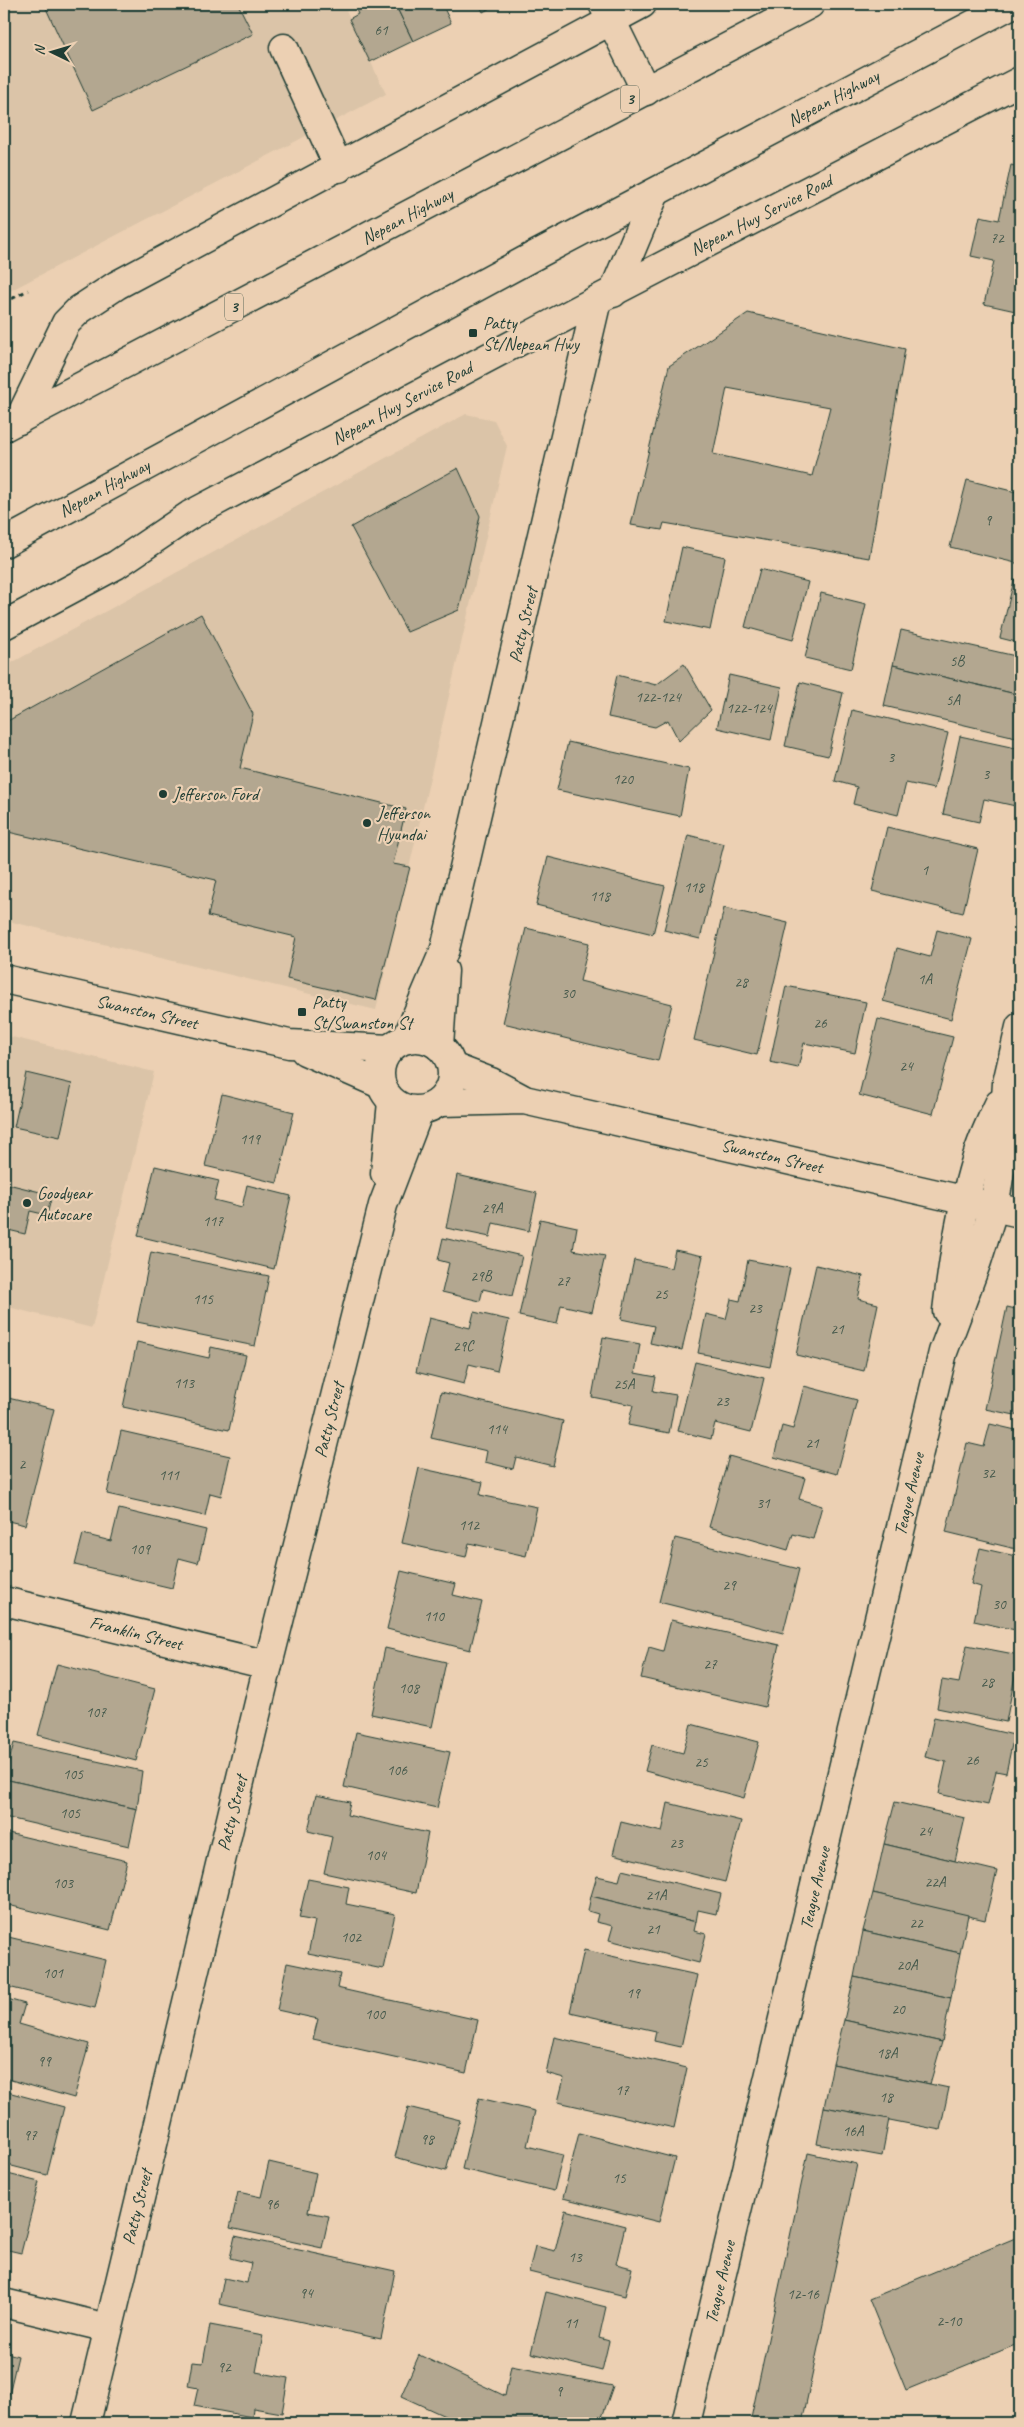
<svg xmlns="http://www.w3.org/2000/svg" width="1024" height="2427" viewBox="0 0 1024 2427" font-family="Caveat,sans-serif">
  <rect width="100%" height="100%" fill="#ecd0b3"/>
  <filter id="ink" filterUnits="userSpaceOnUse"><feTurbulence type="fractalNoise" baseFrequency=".02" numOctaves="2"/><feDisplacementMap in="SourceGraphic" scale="10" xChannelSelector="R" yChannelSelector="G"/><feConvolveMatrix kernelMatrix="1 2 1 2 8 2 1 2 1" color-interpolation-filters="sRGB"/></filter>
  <g filter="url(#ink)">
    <g fill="#dbc4a8">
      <path d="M4,4H343L386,94L4,294Z"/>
      <path d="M466,414L494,420L507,446L376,1010L4,920V667Z"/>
      <path d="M4,1035L154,1072L92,1328L4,1306Z"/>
    </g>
    <g fill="#b3a790" stroke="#1f3d34" fill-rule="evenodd">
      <path d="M44,4H238L253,34L93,110Z"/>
      <path d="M353,4H395L413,41L370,62L349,19L358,14Z"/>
      <path d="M395,4H442L451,23L413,41Z"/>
      <path d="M479,4H498L483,12Z"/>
      <path d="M1011,165L1020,167V312L984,304L994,261L971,256L980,216L999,220Z"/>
      <path d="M748,313L905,349L869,558L664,523L662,530L631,525L669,366ZM727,388L830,407L812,476L713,454Z"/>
      <path d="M458,468L480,516L459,610L407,632L351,527Z"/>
      <path d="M967,480L1020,493V564L950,547Z"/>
      <path d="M682,547L725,557L710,630L666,621Z"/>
      <path d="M760,569L808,582L793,640L745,627Z"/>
      <path d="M1014,580L1020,581V643L1000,638Z"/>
      <path d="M821,593L866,604L851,669L805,658Z"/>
      <path d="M201,614L253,714L240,768L406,809L393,864L410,867L376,1000L287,979L296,937L208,916L216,880L4,831V723Z"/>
      <path d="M901,630L1020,657V695L893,665Z"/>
      <path d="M684,664L711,710L679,741L668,720L655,727L608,717L617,675L656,685Z"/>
      <path d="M893,665L1020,695V738L884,706Z"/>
      <path d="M729,675L782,687L771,740L717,728Z"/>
      <path d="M800,682L843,693L828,756L785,746Z"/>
      <path d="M852,710L948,733L934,789L906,783L898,815L853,804L857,787L835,781Z"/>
      <path d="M960,736L1020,749V807L984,799L979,822L943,814Z"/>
      <path d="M568,742L689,769L680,816L557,790Z"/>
      <path d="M887,827L978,849L963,913L872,891Z"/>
      <path d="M688,835L724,844L700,939L664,930Z"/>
      <path d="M548,857L665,886L653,934L536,905Z"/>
      <path d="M724,908L788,923L757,1055L694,1040Z"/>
      <path d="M526,928L589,943L580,981L672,1004L658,1061L503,1023Z"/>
      <path d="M937,930L972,939L951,1019L883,1001L897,948L930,957Z"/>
      <path d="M786,986L866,1002L855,1053L804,1043L798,1068L770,1062Z"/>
      <path d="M878,1019L953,1037L933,1114L859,1095Z"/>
      <path d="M26,1073L72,1084L60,1137L14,1127Z"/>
      <path d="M222,1094L294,1112L277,1183L205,1166Z"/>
      <path d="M155,1166L219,1181L214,1200L242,1207L247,1185L291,1196L274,1269L138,1236Z"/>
      <path d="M457,1175L537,1193L529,1231L493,1223L490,1237L446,1228Z"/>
      <path d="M4,1183L52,1195L47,1215L30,1211L25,1234L4,1229Z"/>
      <path d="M540,1219L577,1227L573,1250L605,1256L592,1312L561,1305L557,1324L519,1316Z"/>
      <path d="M443,1238L522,1256L512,1296L483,1289L480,1301L442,1292L449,1263L438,1260Z"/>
      <path d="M675,1250L703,1256L682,1350L650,1343L654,1326L621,1319L634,1260L671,1268Z"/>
      <path d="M151,1252L269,1276L255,1346L137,1322Z"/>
      <path d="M748,1260L790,1268L770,1367L698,1353L706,1314L726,1319L731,1299L740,1301Z"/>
      <path d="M816,1265L863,1276L858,1299L878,1304L864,1371L796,1355Z"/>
      <path d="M1007,1307L1020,1310V1416L985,1409Z"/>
      <path d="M474,1312L509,1320L497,1371L469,1364L464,1384L416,1372L429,1318L470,1328Z"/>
      <path d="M603,1337L640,1344L635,1373L656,1377L653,1391L676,1395L669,1433L628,1425L633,1405L592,1397Z"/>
      <path d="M137,1342L209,1358L211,1347L246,1355L229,1430L123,1407Z"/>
      <path d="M695,1362L764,1378L751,1432L715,1423L711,1439L678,1431Z"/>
      <path d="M804,1386L857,1400L837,1474L774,1457L782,1426L793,1429Z"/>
      <path d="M441,1392L563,1421L553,1466L516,1457L513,1469L485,1462L487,1451L431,1438Z"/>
      <path d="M4,1397L54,1409L25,1525L4,1520Z"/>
      <path d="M990,1424L1020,1431V1457L1013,1489L1020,1490V1530L1016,1549L946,1532L967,1443L984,1447Z"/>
      <path d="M121,1431L230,1456L221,1496L210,1493L205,1516L107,1494Z"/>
      <path d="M729,1456L805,1478L799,1499L822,1506L813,1539L793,1534L788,1550L709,1527Z"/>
      <path d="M419,1468L483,1482L480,1495L537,1507L526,1556L469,1543L466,1557L402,1543Z"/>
      <path d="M119,1509L206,1530L198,1563L179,1558L172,1588L75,1565L83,1534L111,1541Z"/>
      <path d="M675,1538L799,1569L783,1633L659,1602Z"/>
      <path d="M980,1548L1020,1557V1631L974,1621L981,1587L971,1584Z"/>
      <path d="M401,1571L456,1584L453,1595L482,1602L470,1650L387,1629Z"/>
      <path d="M671,1620L779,1645L765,1707L641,1678L649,1647L663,1651Z"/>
      <path d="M967,1645L1019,1655L1006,1722L937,1708L942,1680L959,1683Z"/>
      <path d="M385,1648L446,1662L432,1727L371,1714Z"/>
      <path d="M57,1664L155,1689L136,1761L38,1735Z"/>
      <path d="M934,1717L1014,1735L1006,1773L996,1771L988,1805L939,1794L946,1762L925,1757Z"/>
      <path d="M691,1724L759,1742L744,1798L645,1771L652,1745L683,1753Z"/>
      <path d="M356,1732L450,1752L437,1808L344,1787Z"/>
      <path d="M14,1743L142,1771L137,1809L4,1779Z"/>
      <path d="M4,1779L137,1809L129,1846L4,1817Z"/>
      <path d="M316,1795L350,1802L347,1815L428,1833L416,1893L324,1873L332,1837L308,1831Z"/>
      <path d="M895,1802L965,1818L955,1861L884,1844Z"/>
      <path d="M668,1803L741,1821L725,1882L613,1854L621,1822L662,1832Z"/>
      <path d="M4,1832L127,1861L110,1930L4,1904Z"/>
      <path d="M884,1844L997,1871L985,1920L873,1893Z"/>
      <path d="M622,1870L721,1894L716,1914L698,1910L696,1922L591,1896L597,1876L619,1881Z"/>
      <path d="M308,1879L349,1887L346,1904L395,1914L383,1969L308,1954L315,1921L299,1918Z"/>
      <path d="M873,1893L968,1915L960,1953L863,1931Z"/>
      <path d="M591,1896L696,1922L694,1931L706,1934L699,1963L609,1940L613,1926L596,1922L598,1914L588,1911Z"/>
      <path d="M863,1931L960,1953L951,1998L854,1977Z"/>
      <path d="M4,1936L106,1960L95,2008L4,1986Z"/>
      <path d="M584,1950L697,1975L681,2047L654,2041L656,2031L570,2012Z"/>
      <path d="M287,1963L340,1974L337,1988L478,2020L466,2073L313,2039L318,2019L277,2010Z"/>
      <path d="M854,1977L951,1998L942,2042L844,2020Z"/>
      <path d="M4,1998L25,2004L19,2024L89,2044L74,2098L4,2078Z"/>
      <path d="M844,2020L942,2042L930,2084L833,2064Z"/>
      <path d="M554,2037L687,2068L674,2128L558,2102L564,2078L546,2073Z"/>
      <path d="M833,2064L949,2088L940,2130L824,2107Z"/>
      <path d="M4,2091L64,2107L47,2175L4,2164Z"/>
      <path d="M479,2098L535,2111L527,2146L563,2155L554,2191L462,2169Z"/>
      <path d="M408,2107L460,2120L446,2171L395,2157Z"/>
      <path d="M824,2107L889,2119L882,2156L817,2144Z"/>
      <path d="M579,2133L675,2158L659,2222L563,2198Z"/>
      <path d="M808,2153L857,2164L802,2423H750Z"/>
      <path d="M269,2162L316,2173L308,2212L329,2216L322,2248L230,2228L238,2192L261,2197Z"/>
      <path d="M4,2173L39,2182L21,2253L4,2249Z"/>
      <path d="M565,2210L625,2226L616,2264L632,2268L625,2296L529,2272L535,2246L555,2251Z"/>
      <path d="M235,2236L395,2271L381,2339L219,2304L224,2278L247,2283L251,2263L230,2258Z"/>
      <path d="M1020,2236V2343L906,2390L869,2299Z"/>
      <path d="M546,2292L606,2307L599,2338L609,2341L602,2371L531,2353Z"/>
      <path d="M210,2325L263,2335L256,2372L288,2378L282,2413L253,2408L252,2417L194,2406L198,2388L188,2386L192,2362L203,2363Z"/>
      <path d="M4,2352L18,2356L4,2415Z"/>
      <path d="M419,2355L505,2396L511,2366L613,2386L600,2423H460L401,2396Z"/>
    </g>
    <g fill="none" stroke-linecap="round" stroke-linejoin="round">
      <g stroke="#1f3d34" stroke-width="31">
        <g id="minor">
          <path d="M603,4L646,91"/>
          <path d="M284,48L339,168"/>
          <path d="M613,293L655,193"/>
          <path d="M19,420L66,323L79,310L117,285L642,4"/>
          <path d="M4,625L116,565L190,515L597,300L1020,81"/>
          <path d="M4,979L289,1044L390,1049"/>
          <circle cx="416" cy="1074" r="36"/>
          <path d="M407,1038L445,949L597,300"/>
          <path d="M439,1046L444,971"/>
          <path d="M305,1051L380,1084"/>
          <path d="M452,1067L491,1082L521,1098"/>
          <path d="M440,1102L524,1100L1020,1213"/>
          <path d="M385,1173L392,1102"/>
          <path d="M947,1311C953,1259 961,1208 977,1157C982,1139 991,1121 999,1104"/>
          <path d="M4,1601L268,1665"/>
          <path d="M4,2303L108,2328"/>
          <path d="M86,2423L268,1665L383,1205L419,1111"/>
          <path d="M686,2423L943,1352L977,1261L994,1207L1002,1160L1007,1083L1020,1027"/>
        </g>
      </g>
      <g stroke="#1f3d34" stroke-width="31">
        <g id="highway">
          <path d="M4,427L810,4"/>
          <path d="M4,543L530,258L1012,4"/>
        </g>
      </g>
      <path stroke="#1f3d34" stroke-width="3" stroke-dasharray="5 4" stroke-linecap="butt" d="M4,303L28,290"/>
      <use href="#minor" stroke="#ecd0b3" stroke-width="28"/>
      <use href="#highway" stroke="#ecd0b3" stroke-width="28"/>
    </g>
  </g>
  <g fill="#1f3d34" stroke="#ecd0b3" stroke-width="2">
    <rect x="468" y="328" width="10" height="10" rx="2.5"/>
    <circle cx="163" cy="794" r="5"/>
    <circle cx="367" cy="823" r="5"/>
    <rect x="297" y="1007" width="10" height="10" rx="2.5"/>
    <circle cx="27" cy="1203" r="5"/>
  </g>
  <g text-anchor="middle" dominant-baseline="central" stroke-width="4.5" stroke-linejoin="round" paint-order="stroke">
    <g font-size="15" fill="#44584b">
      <text x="381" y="30">61</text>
      <text x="997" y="238">72</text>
      <text x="988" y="520">9</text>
      <text x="957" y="661">5B</text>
      <text x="658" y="697">122-124</text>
      <text x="953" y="700">5A</text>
      <text x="749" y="708">122-124</text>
      <text x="891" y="757">3</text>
      <text x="986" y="774">3</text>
      <text x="623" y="779">120</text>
      <text x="925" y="870">1</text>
      <text x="694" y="887">118</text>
      <text x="600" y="896">118</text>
      <text x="925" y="979">1A</text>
      <text x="741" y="982">28</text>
      <text x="568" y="993">30</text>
      <text x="820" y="1023">26</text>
      <text x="906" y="1066">24</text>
      <text x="250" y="1139">119</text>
      <text x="492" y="1208">29A</text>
      <text x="213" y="1221">117</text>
      <text x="481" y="1276">29B</text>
      <text x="563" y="1281">27</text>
      <text x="661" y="1294">25</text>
      <text x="203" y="1299">115</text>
      <text x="755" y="1308">23</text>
      <text x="837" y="1329">21</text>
      <text x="463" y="1346">29C</text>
      <text x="184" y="1383">113</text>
      <text x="624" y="1384">25A</text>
      <text x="722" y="1401">23</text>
      <text x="497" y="1429">114</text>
      <text x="812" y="1443">21</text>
      <text x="22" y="1464">2</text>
      <text x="988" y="1473">32</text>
      <text x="169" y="1475">111</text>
      <text x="763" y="1503">31</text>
      <text x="469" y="1525">112</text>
      <text x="140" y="1549">109</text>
      <text x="729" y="1585">29</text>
      <text x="999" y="1604">30</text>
      <text x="434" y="1616">110</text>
      <text x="710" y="1664">27</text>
      <text x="987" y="1682">28</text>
      <text x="409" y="1688">108</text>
      <text x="96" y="1712">107</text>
      <text x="972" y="1760">26</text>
      <text x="701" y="1762">25</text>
      <text x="397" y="1770">106</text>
      <text x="73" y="1774">105</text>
      <text x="70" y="1813">105</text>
      <text x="925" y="1831">24</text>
      <text x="676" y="1843">23</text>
      <text x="376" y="1855">104</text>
      <text x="935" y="1882">22A</text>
      <text x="63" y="1883">103</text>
      <text x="656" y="1895">21A</text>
      <text x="916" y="1923">22</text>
      <text x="653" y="1929">21</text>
      <text x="351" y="1937">102</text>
      <text x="907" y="1965">20A</text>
      <text x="53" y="1973">101</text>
      <text x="633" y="1993">19</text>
      <text x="898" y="2009">20</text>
      <text x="375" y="2014">100</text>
      <text x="887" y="2053">18A</text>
      <text x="44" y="2061">99</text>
      <text x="622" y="2090">17</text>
      <text x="886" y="2097">18</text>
      <text x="853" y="2131">16A</text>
      <text x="30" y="2135">97</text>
      <text x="427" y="2139">98</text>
      <text x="619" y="2178">15</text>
      <text x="272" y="2204">96</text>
      <text x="575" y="2257">13</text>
      <text x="306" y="2293">94</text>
      <text x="803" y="2294">12-16</text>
      <text x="949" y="2321">2-10</text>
      <text x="571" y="2323">11</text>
      <text x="224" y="2367">92</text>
      <text x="559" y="2391">9</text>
    </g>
    <g fill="#ecd0b3" stroke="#5c695a" stroke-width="1">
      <rect x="621" y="85.5" width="18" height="27" rx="4"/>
      <rect x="225" y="293.5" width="18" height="27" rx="4"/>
    </g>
    <g font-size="16" font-weight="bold" fill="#1f3d34">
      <text x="630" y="99">3</text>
      <text x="234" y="307">3</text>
    </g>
    <g font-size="18" fill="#1f3d34" stroke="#ecd0b3">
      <text transform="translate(833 98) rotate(-28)">Nepean Highway</text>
      <text transform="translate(761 215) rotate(-27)">Nepean Hwy Service Road</text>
      <text transform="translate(407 216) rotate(-28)">Nepean Highway</text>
      <text transform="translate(402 403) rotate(-28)">Nepean Hwy Service Road</text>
      <text transform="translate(104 488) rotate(-29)">Nepean Highway</text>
      <text transform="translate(523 625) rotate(-77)">Patty Street</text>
      <text transform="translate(147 1012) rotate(13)">Swanston Street</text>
      <text transform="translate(772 1156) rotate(13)">Swanston Street</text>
      <text transform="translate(329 1420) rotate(-76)">Patty Street</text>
      <text transform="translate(909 1494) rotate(-77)">Teague Avenue</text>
      <text transform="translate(136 1633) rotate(14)">Franklin Street</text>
      <text transform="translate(232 1813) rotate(-76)">Patty Street</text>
      <text transform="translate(815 1888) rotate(-77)">Teague Avenue</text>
      <text transform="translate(137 2207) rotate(-76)">Patty Street</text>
      <text transform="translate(720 2282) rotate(-77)">Teague Avenue</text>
    </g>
    <g font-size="18" fill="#1f3d34" stroke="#ecd0b3" text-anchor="start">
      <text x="483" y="323">Patty<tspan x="483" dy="21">St/Nepean Hwy</tspan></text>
      <text x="173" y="794">Jefferson Ford</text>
      <text x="377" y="813">Jefferson<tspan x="377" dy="21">Hyundai</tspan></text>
      <text x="312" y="1002">Patty<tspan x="312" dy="21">St/Swanston St</tspan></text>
      <text x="37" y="1193">Goodyear<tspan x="37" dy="21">Autocare</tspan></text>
    </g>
  </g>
  <rect width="1024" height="2427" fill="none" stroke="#ecd0b3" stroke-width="20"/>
  <rect x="10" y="10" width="1004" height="2407" fill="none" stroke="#1f3d34" stroke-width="2" filter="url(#ink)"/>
  <g transform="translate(52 52) rotate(275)" stroke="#ecd0b3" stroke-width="4" paint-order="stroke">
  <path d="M0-4L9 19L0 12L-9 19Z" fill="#1f3d34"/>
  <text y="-8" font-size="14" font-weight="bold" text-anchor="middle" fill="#1f3d34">N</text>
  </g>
</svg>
